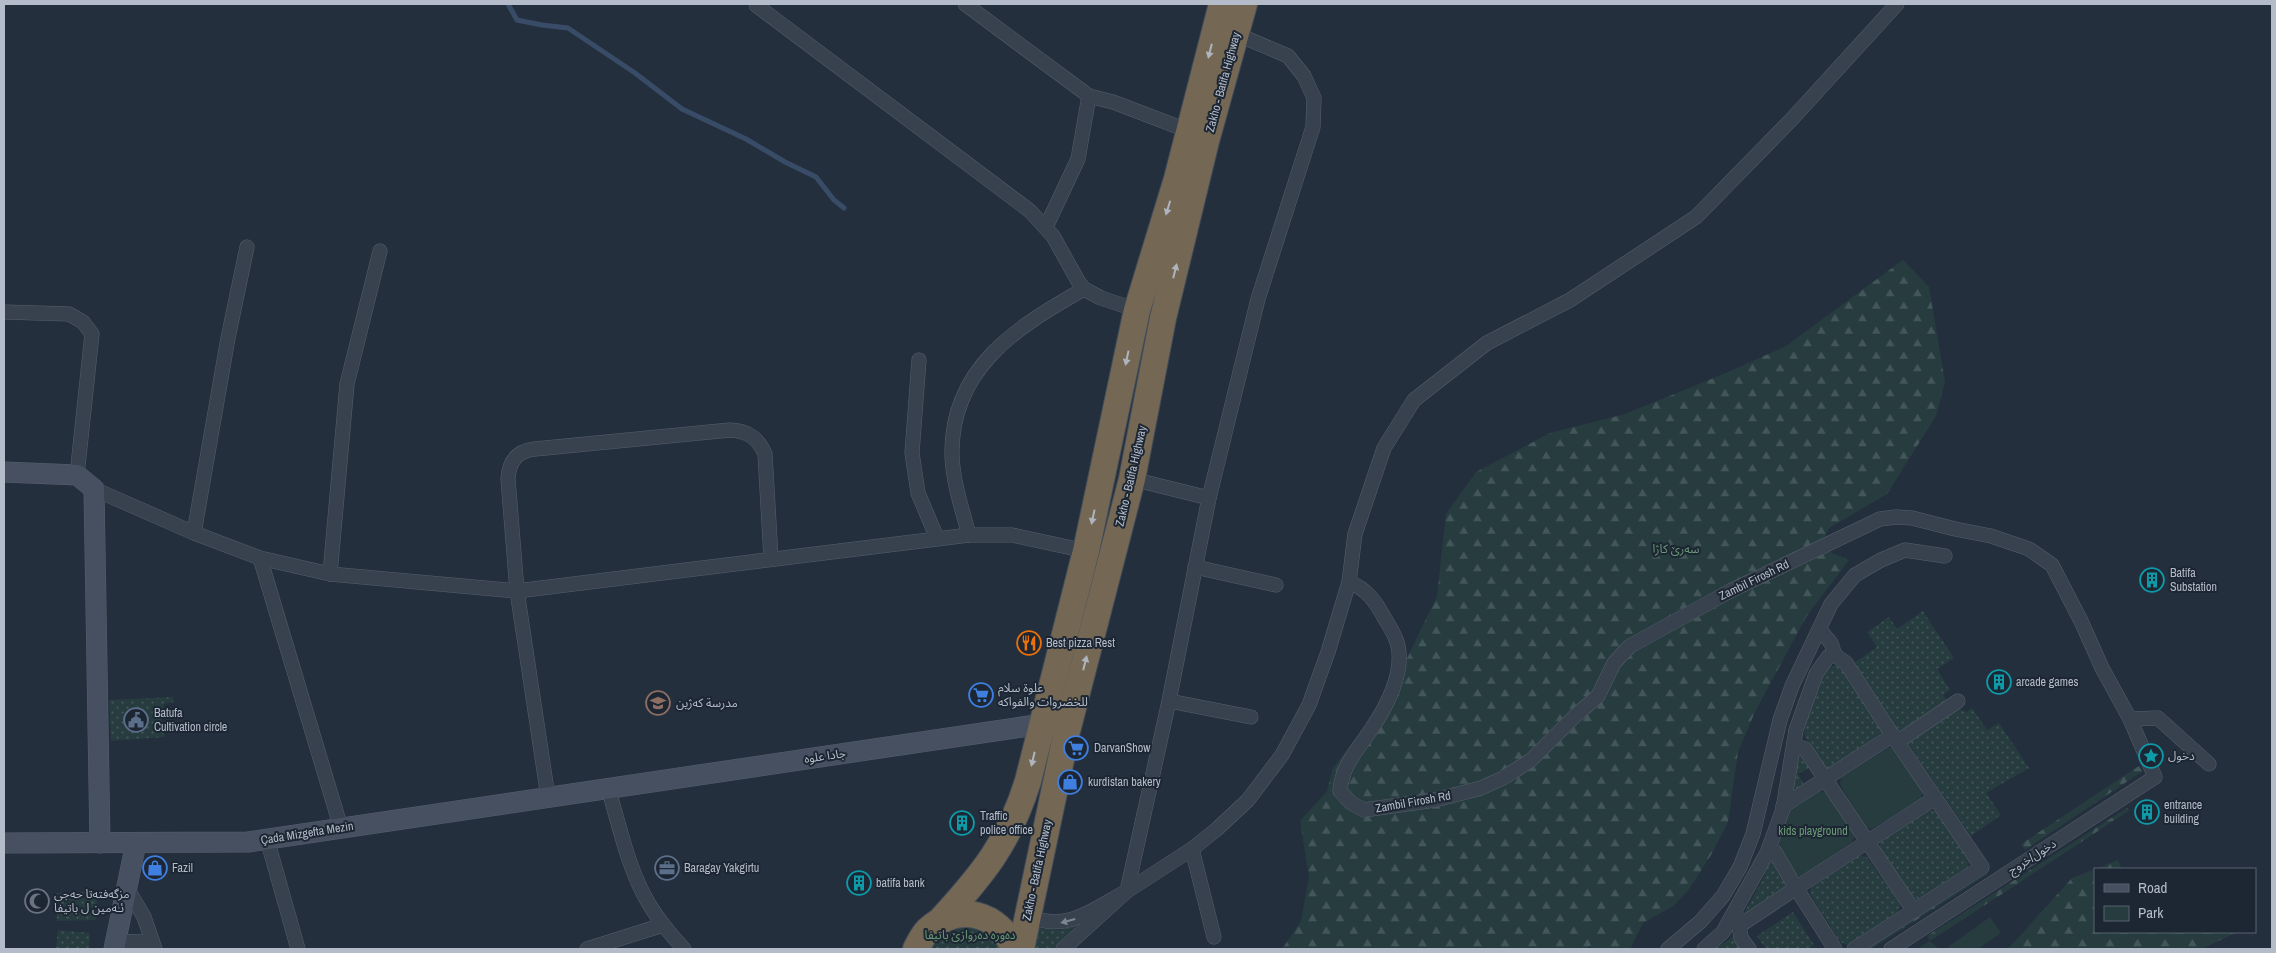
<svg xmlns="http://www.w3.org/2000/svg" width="2276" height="953" viewBox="0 0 2276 953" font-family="'Archivo Narrow','Noto Sans Arabic',sans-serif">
  <defs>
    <pattern id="grass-dots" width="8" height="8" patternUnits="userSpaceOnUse" patternTransform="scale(1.25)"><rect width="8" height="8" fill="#263c3f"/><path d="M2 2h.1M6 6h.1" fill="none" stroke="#435659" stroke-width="1.8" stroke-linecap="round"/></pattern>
    <pattern id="forest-firs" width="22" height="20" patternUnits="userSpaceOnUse" patternTransform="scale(1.25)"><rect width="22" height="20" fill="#263c3f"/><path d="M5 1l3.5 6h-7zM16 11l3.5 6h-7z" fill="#435659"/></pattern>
  </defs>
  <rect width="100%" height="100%" fill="#242f3e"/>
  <g fill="url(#grass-dots)">
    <path d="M1923,611L1954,658L1937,669L1950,690L1943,695L1948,701L1900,733L1854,663L1877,647L1867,632L1889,617L1897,629Z"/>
    <path d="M1835,665L1843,669L1884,731L1829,769L1822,768L1804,734L1808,714L1827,668Z"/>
    <path d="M173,697L174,702L163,704L165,716L161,718L165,737L111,741L109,700Z"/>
    <path d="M1956,707L1966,712L1972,708L1987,730L1999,723L2029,768L1986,793L2001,815L1971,836L1906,741Z"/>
    <path d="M1797,756H1802L1811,767L1798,774L1804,785L1791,796Z"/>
    <path d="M1925,810L1936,811L1971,860L1967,868L1918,900L1910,896L1880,848V840Z"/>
    <path d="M1856,855L1867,857L1901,905L1897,914L1848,945L1840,942L1810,894L1811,886Z"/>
    <path d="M1773,863L1788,885L1751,913L1746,914L1745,911L1764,877L1767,864Z"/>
    <path d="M97,892L96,920L57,921L56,893Z"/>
    <path d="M1793,912L1814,945L1808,949H1766L1757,936Z"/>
    <path d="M969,920L1007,949H925L928,942Z"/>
    <path d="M1077,925L1054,949H1027L1032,927L1060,930Z"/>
    <path d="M58,930L90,933L89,949H56Z"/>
    <path d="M1734,936L1742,949H1715Z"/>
  </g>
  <g fill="url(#forest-firs)">
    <path d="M1903,260L1929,287L1945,382L1936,416L1887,494L1829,528L1820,548L1849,560L1806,617L1755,712L1738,752L1728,822L1711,855L1688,891L1673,906L1643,923L1630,949H1590L1592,943L1588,949H1282L1301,921L1309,877L1300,821L1327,791L1333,768L1390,694L1437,596L1446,514L1476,472L1550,433L1625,414L1726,373L1786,346Z"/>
    <path d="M2139,766L2143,771L2025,850L2021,844Z"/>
    <path d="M2127,808L2130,810L1930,941L1927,936Z"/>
    <path d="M2118,860L2122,869H2095Z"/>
    <path d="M1985,869L1988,874L1871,949H1860Z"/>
    <path d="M2095,869V932L2235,933L2202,949H2008L2072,878Z"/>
  </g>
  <g fill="#263c3f">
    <path d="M1889,747L1895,749L1923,791L1921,799L1872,829L1866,827L1840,785L1841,778Z"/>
    <path d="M1820,791L1827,792L1855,835L1852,842L1801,877L1795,875L1777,841L1787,811Z"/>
    <path d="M1990,917L2001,933L1978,949H1945Z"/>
    <path d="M1930,941L1939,949H1917Z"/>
  </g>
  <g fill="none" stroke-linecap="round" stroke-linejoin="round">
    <path stroke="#394c67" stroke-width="5" d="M508,4L517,20L542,25L568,28L635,73L682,109L746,139L785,162L816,177L834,200L844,208"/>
    <g stroke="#565f6c" stroke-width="15">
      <g id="street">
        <path d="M965,4L1089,96L1113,102L1189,131"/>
        <path d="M756,5L1030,211L1053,236L1078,281L1084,289L1101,298L1137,310"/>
        <path d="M1046,227L1078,159L1089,96"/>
        <path d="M4,312L69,314L83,322L92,334L77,475"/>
        <path d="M919,360L912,453L918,493L937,538"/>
        <path d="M1132,479L1209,498"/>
        <path d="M94,489L194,533L260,558L330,574L517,591L969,535H1012L1086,551"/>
        <path d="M194,533L228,338L247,247"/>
        <path d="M969,535C962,509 953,482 952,456C950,368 1017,327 1084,289"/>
        <path d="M260,558L341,828"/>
        <path d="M1195,567L1276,585"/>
        <path d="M330,574L347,384L380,251"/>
        <path d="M1349,582C1367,589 1376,602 1385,619C1390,627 1396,636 1398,646C1404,673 1387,706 1372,728C1358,750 1342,764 1340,791L1351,803L1364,810L1435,800L1481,788L1503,778L1531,760L1575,716L1598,696L1614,663L1630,646L1732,590L1880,519L1896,517L1912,518L1955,529L1991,536L2029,549L2052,565L2081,621L2102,668L2130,719L2155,777L1891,949"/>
        <path d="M1820,630L1831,643L1835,655"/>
        <path d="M1169,701L1251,717"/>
        <path d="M2130,719L2158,718L2209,764"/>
        <path d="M1897,742L1958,701"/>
        <path d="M1794,745L1805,749L1914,911"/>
        <path d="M608,788C620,827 628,869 649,904C659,921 671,935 684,949"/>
        <path d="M548,797L517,591L508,479C509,461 517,451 535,449L730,430C748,431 758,438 765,454L771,558"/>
        <path d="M1783,806L1893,735"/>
        <path d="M267,839L298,949"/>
        <path d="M1192,849L1214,937"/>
        <path d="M1765,857L1775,852L1796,888L1935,798"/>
        <path d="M127,888L144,917L155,949"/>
        <path d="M1027,915C1065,934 1094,909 1127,891L1169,701L1209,498L1258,299L1313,127L1314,98L1304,76L1288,56L1236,34"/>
        <path d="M1738,918L1741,938L1749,949"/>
        <path d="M1739,926L1796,888L1835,949"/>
        <path d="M116,941L143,942L147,949"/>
        <path d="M587,949L663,925"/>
        <path d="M1063,949L1127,891L1192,849L1217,829L1248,800L1282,755L1309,705L1328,652L1349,582L1355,534L1384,448L1414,400L1487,343L1570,300L1696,217L1791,120L1897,4"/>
        <path d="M1668,949L1700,922L1723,896L1740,867L1753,834L1780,720L1792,686L1831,604L1855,575L1881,560L1905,550L1945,556"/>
        <path d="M1704,949L1723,932L1767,853L1783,809L1796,730L1816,674L1828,657L1835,655L1846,663L1891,733L1982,867L1854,949"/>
      </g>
    </g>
    <g stroke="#565f6c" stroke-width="21">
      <g id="secondary">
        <path d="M4,472L77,475L94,489L100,843"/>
        <path d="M4,843L248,842L1042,724"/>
        <path d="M114,949L136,843"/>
      </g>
    </g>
    <g stroke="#434c59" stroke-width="28">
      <g id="highway">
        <path d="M940,921C982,875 1009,843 1028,781L1086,551L1137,310L1177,179L1222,4"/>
        <path d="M916,949C919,943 923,935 928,930C960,901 998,914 1015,949"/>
        <path d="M1021,949L1067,731L1132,479L1163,318L1206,141L1244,4"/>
      </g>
    </g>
    <use href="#street" stroke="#38414e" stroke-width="14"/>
    <use href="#secondary" stroke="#465061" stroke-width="20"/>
    <use href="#highway" stroke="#746855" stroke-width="26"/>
  </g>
  <defs><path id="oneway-solid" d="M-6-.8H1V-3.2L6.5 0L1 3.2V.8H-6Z" transform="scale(1.25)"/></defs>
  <g fill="#aeb4bd">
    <use href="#oneway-solid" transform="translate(1210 51) rotate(104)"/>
    <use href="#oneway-solid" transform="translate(1168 208) rotate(107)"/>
    <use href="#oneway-solid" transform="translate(1175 271) rotate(-76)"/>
    <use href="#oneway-solid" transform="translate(1127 358) rotate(102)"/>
    <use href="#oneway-solid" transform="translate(1093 517) rotate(102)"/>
    <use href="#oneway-solid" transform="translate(1085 663) rotate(-76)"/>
    <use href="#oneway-solid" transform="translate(1033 759) rotate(103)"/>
  </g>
  <use fill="#7c8592" href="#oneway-solid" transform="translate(1068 921) rotate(165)"/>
  <defs>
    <g id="building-ring" transform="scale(1.25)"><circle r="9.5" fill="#1d2633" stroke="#0f9aa8" stroke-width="1.5"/><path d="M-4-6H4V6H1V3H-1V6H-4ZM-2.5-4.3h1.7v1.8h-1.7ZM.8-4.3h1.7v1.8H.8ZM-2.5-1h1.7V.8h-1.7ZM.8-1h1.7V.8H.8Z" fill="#0f9aa8"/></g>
    <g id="restaurant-ring" transform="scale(1.25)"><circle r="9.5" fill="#1d2633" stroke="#e8710a" stroke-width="1.5"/><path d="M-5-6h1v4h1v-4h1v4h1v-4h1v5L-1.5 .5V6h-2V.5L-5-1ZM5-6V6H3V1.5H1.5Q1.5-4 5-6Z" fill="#e8710a"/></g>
    <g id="supermarket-ring" transform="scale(1.25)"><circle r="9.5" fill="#1d2633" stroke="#3f7fe0" stroke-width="1.5"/><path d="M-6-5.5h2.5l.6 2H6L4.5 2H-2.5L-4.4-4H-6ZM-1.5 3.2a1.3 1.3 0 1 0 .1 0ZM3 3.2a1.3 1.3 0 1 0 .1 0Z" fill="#3f7fe0"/></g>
    <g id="school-ring" transform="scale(1.25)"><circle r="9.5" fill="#1d2633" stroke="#8d6e63" stroke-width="1.5"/><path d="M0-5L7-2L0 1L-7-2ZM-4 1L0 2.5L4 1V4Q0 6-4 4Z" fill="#8d6e63"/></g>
    <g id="civic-ring" transform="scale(1.25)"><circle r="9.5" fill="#1d2633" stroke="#5c6f8a" stroke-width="1.5"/><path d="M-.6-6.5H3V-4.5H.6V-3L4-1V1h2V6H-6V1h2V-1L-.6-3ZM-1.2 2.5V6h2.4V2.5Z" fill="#5c6f8a"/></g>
    <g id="sight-ring" transform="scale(1.25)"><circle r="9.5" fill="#1d2633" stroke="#0f9aa8" stroke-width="1.5"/><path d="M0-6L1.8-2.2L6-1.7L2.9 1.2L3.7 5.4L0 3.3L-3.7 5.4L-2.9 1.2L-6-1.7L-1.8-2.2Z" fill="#0f9aa8"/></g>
    <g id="shop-ring" transform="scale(1.25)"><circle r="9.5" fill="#1d2633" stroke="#3f7fe0" stroke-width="1.5"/><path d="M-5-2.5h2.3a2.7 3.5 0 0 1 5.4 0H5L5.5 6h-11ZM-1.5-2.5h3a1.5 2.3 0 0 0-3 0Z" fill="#3f7fe0"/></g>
    <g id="office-ring" transform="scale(1.25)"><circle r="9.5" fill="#1d2633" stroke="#5c6f8a" stroke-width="1.5"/><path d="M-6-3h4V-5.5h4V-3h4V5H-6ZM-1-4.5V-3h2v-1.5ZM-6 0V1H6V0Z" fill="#5c6f8a"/></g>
    <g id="mosque-ring" transform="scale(1.25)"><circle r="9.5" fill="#1d2633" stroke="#6b7280" stroke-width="1.5"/><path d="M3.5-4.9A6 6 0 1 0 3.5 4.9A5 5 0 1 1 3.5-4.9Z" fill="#6b7280"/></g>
  </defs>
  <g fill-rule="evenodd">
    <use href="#building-ring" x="2152" y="580"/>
    <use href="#restaurant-ring" x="1029" y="643"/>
    <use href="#building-ring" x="1999" y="682"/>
    <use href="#supermarket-ring" x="981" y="695"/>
    <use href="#school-ring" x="658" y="703"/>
    <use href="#civic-ring" x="136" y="720"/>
    <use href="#supermarket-ring" x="1076" y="748"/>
    <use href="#sight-ring" x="2151" y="756"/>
    <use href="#shop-ring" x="1070" y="782"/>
    <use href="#building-ring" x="2147" y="812"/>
    <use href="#building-ring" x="962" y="823"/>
    <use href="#shop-ring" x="155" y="868"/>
    <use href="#office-ring" x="667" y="868"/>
    <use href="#building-ring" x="859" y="883"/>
    <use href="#mosque-ring" x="37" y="901"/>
  </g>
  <g text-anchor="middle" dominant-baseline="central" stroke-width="4" stroke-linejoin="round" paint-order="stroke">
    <g font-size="12" fill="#b4bcc9" stroke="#1d2633">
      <text transform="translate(1223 82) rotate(-75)">Zakho - Batifa Highway</text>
      <text transform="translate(1131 476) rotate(-77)">Zakho - Batifa Highway</text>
      <text transform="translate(1754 580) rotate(-26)">Zambil Firosh Rd</text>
      <text transform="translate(825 756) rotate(-8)">جادا علوه</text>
      <text transform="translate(1413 802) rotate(-10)">Zambil Firosh Rd</text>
      <text transform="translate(307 833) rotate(-9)">Çada Mizgefta Mezin</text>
      <text transform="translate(2032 857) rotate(-33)">دخول/خروج</text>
      <text transform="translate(1037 870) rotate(-78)">Zakho - Batifa Highway</text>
    </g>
    <g font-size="12" fill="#6b9a76" stroke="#1d2633">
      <text x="1676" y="549">سەرێ کاژا</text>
      <text x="1813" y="831">kids playground</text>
      <text x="970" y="935">ده‌وره‌ ده‌روازێ باتيفا</text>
    </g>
    <g font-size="12" fill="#b4bcc9" stroke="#1d2633" text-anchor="start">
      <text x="2170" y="573">Batifa<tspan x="2170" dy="14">Substation</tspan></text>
      <text x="1046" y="643">Best pizza Rest</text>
      <text x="2016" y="682">arcade games</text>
      <text x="998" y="688">علوة سلام<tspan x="998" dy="14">للخضروات والفواكه</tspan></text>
      <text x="676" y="703">مدرسة كه‌ژين</text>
      <text x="154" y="713">Batufa<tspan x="154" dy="14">Cultivation circle</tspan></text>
      <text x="1094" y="748">DarvanShow</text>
      <text x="2168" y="756">دخول</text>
      <text x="1088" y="782">kurdistan bakery</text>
      <text x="2164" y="805">entrance<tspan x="2164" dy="14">building</tspan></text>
      <text x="980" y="816">Traffic<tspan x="980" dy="14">police office</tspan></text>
      <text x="172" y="868">Fazil</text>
      <text x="684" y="868">Baragay Yakgirtu</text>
      <text x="876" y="883">batifa bank</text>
      <text x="54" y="894">مزگەفتەتا حەجی<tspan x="54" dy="14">ئـەمین ل باتیفا</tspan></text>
    </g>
  </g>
  <rect width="2276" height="953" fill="none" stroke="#b4bcc9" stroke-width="10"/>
  <rect x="2094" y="868" width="162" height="65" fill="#1d2633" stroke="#59626f"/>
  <rect x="2104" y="884" width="25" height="8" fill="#465061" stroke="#59626f"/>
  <text x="2138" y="893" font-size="15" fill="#b4bcc9">Road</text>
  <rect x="2104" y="906" width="25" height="15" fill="#263c3f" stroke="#59626f"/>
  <text x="2138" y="918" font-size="15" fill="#b4bcc9">Park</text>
</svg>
